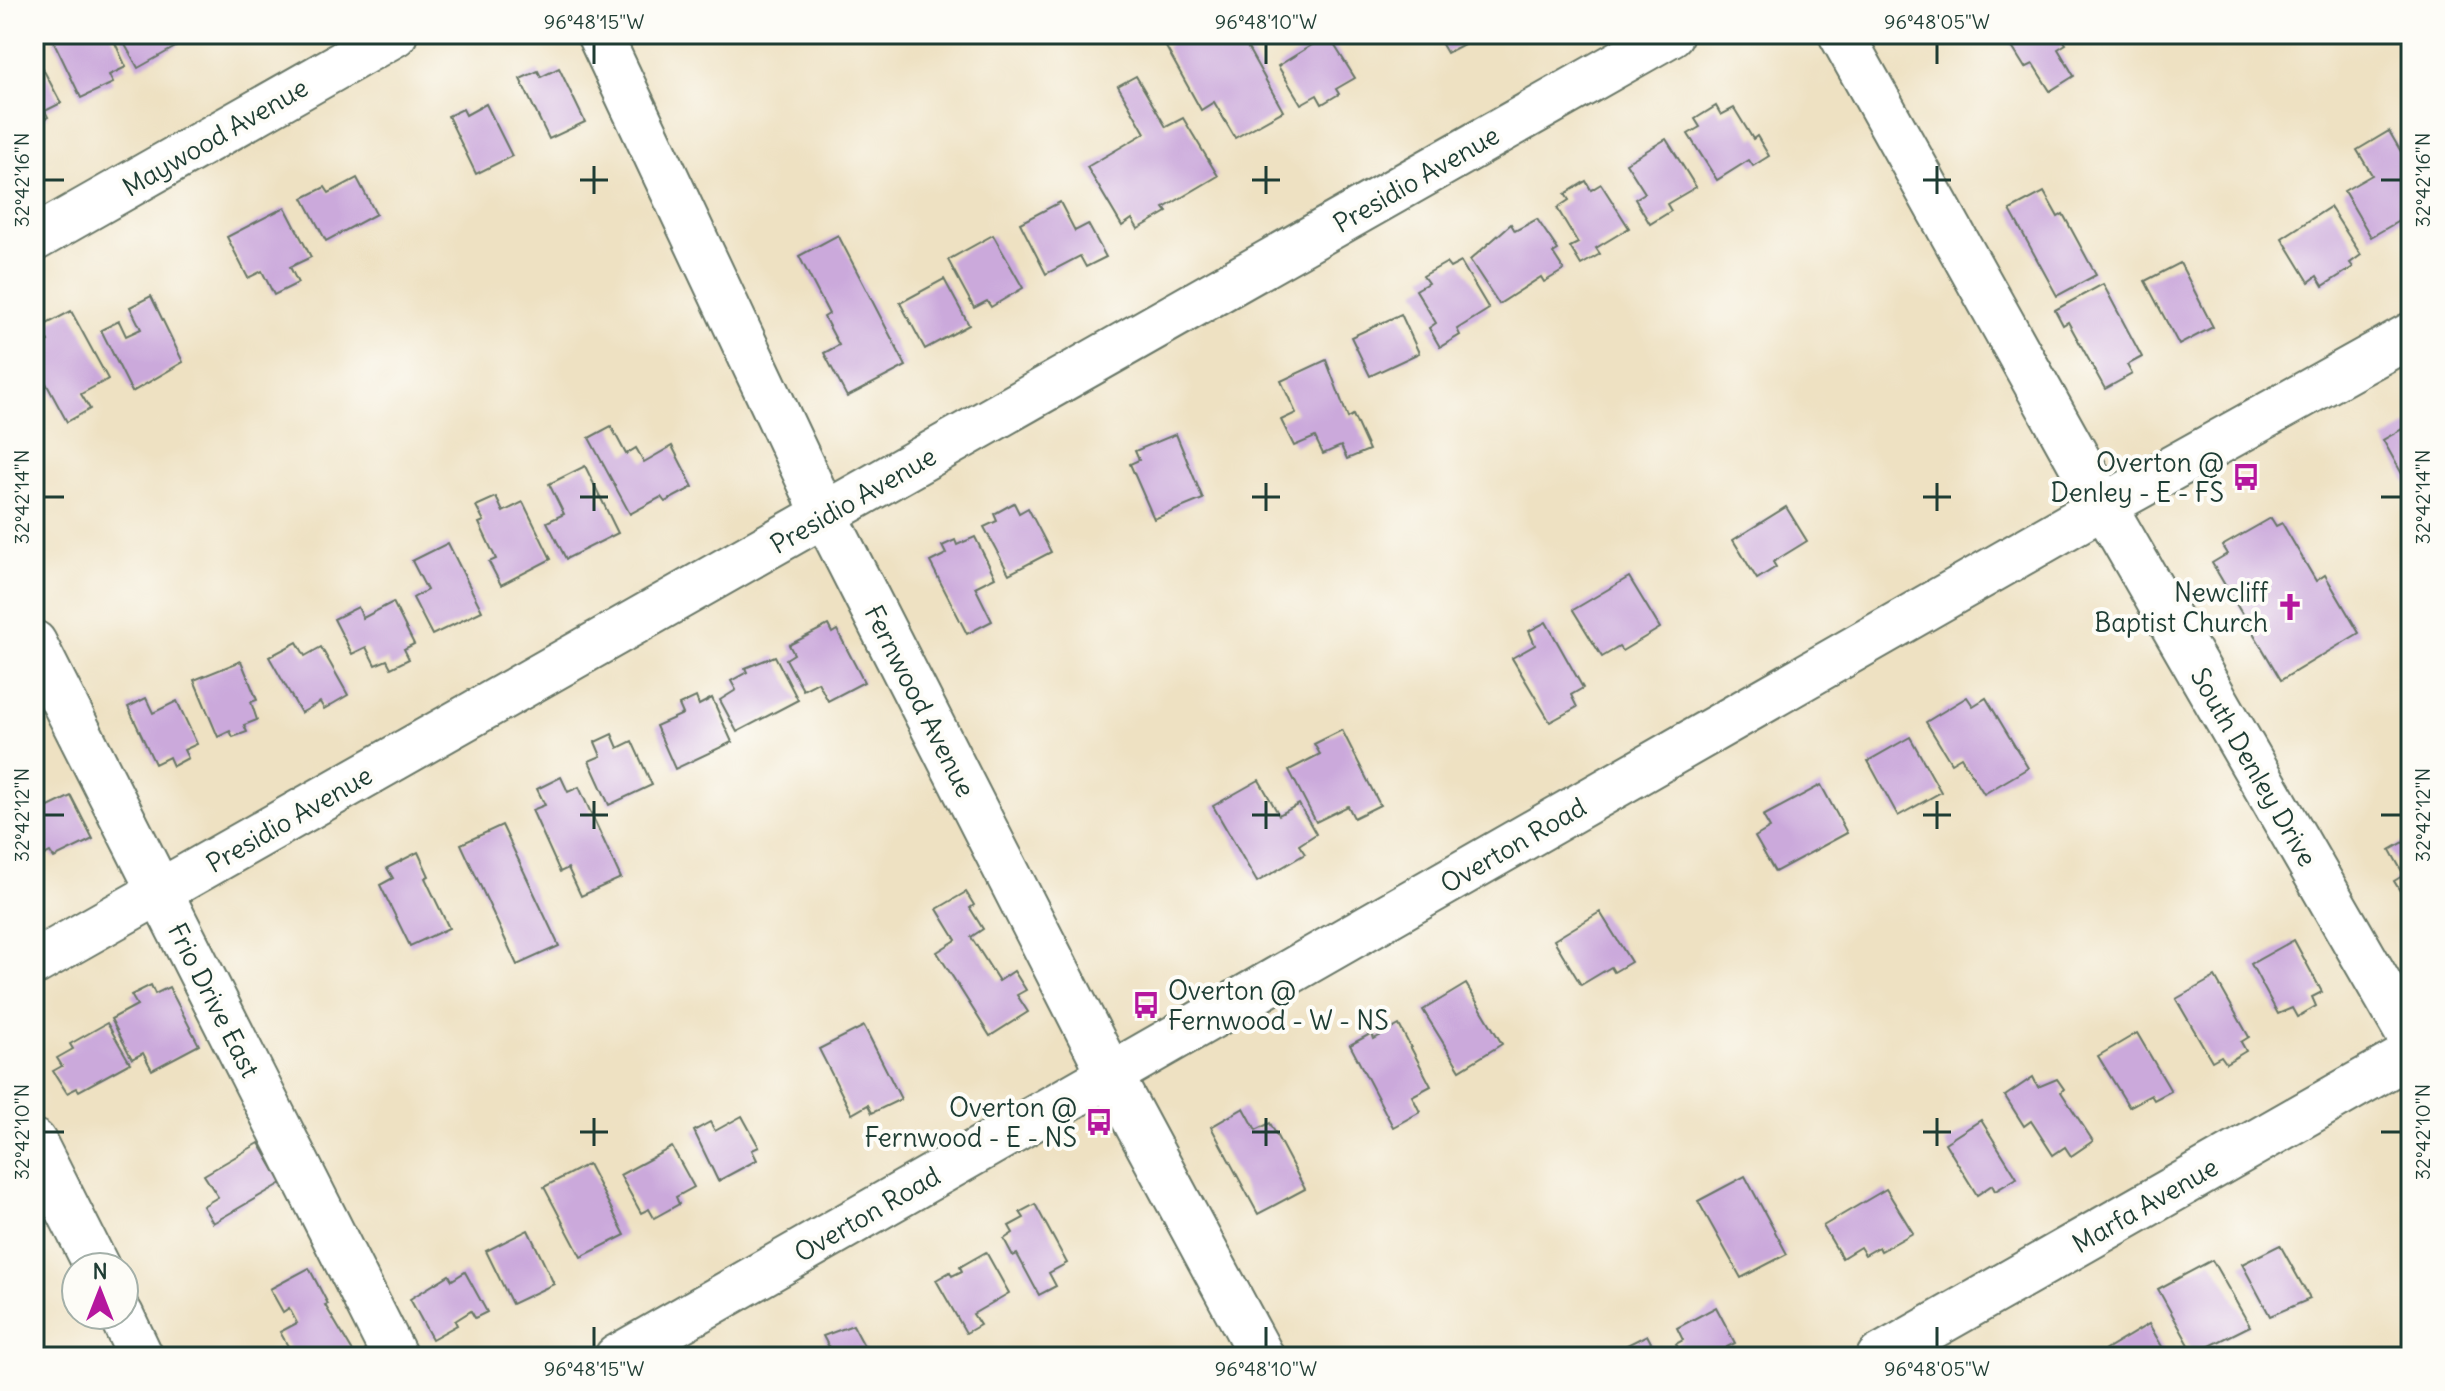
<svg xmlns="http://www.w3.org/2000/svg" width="2445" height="1391" viewBox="0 0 2445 1391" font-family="Delius,sans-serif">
  <rect width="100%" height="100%" fill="#fdfcf7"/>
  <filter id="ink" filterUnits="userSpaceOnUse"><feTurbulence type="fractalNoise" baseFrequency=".0125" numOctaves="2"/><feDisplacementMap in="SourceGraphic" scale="16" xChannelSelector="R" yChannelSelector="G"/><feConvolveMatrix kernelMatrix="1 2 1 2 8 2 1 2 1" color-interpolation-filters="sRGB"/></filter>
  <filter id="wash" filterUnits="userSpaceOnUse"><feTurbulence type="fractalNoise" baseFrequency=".006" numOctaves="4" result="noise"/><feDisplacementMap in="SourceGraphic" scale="32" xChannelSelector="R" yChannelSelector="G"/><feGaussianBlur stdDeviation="1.8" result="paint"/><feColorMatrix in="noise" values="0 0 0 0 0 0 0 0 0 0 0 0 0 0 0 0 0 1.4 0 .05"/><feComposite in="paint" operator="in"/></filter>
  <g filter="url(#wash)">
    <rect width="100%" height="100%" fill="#eee1c2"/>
    <g id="blocks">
      <g fill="#cba9db">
        <path d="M66,34H111L126,67L109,75L113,83L81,98L53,40Z"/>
        <path d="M119,34H180L174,37L179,45L138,68Z"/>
        <path d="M1165,34H1240L1283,111L1235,138L1214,102L1201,110L1166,47L1170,44Z"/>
        <path d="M1436,34H1483L1447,53Z"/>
        <path d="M2004,34H2059L2066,44L2058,49L2074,76L2050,91L2033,64L2025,68Z"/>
        <path d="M1328,35L1355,78L1336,89L1339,94L1322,104L1317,95L1301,104L1278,66Z"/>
        <path d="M34,52L61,103L45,111L48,117L34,125Z"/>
        <path d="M559,68L585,122L549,139L520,79L538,71L541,77Z"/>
        <path d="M1136,76L1166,127L1183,118L1218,176L1164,208L1167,212L1138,229L1132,219L1122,226L1087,167L1145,133L1118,86Z"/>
        <path d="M486,104L512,156L476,174L448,116L463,109L466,115Z"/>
        <path d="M1716,106L1721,115L1734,108L1753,139L1757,136L1769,156L1753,166L1749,160L1717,180L1688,134L1700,127L1695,119Z"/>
        <path d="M2389,131L2411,169V185L2405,188L2411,198V214L2371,237L2344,191L2372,175L2357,150Z"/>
        <path d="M1666,139L1696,187L1667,204L1671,211L1650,224L1635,199L1645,193L1626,163Z"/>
        <path d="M357,178L376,214L326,241L303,198L325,187L329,193Z"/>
        <path d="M1586,181L1591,190L1601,184L1629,228L1596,248L1600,254L1581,265L1570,247L1578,243L1557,208L1569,200L1565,194Z"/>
        <path d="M2044,192L2058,217L2063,214L2096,275L2057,296L2010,210Z"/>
        <path d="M1060,202L1075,231L1088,224L1106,257L1086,267L1080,256L1046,274L1020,223Z"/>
        <path d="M285,207L311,257L290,267L298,283L274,295L262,271L248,278L227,237Z"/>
        <path d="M2330,207L2361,255L2350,263L2353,267L2323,286L2317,276L2309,282L2282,238Z"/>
        <path d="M1537,219L1558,250L1553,253L1564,270L1544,282L1541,277L1499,304L1470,260L1511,224L1515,231Z"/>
        <path d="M838,235L906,366L847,397L824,353L839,345L824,317L829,314L799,256Z"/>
        <path d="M993,235L1023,288L991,307L987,301L974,308L948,260Z"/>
        <path d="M1461,262L1489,309L1457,329L1460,335L1440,347L1429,328L1436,323L1416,290L1428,283L1423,276L1446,263L1450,268Z"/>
        <path d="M2180,263L2213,327L2179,345L2145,281Z"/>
        <path d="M944,279L969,325L925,349L900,303Z"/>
        <path d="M2103,284L2142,357L2127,365L2132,374L2105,389L2068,322L2063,325L2055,310Z"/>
        <path d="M151,296L183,362L132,392L101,330L119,321L126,336L141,329L130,307Z"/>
        <path d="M71,311L108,379L81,394L90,409L67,422L34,361V348L48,341L41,327Z"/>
        <path d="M1401,314L1419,353L1370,376L1351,337Z"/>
        <path d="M1326,360L1348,418L1353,415L1369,450L1347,459L1341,446L1323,454L1315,437L1294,446L1281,420L1296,413L1281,381Z"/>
        <path d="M2411,424V490L2383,440Z"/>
        <path d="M611,426L626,454L636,448L644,462L672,446L693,487L665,502L661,497L630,514L589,438Z"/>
        <path d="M1176,434L1203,499L1154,519L1130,464L1139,460L1135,451Z"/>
        <path d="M585,466L618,533L566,559L547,522L564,514L549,484Z"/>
        <path d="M496,497L503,512L523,502L551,559L501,585L489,562L496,559L479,523L484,521L476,506Z"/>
        <path d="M1014,503L1019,513L1028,508L1051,552L1009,574L984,527L997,521L994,514Z"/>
        <path d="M1786,507L1807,541L1773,562L1776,567L1757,579L1733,540Z"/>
        <path d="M2271,518L2276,526L2282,523L2316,581L2325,575L2359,633L2281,680L2212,563L2227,554L2222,546Z"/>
        <path d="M975,537L995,577L975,587L992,621L967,634L930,562L946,554L942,546L955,540L957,545Z"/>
        <path d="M448,543L482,611L432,635L413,598L427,590L412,561Z"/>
        <path d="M1629,577L1660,628L1622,651L1619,647L1602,657L1573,610Z"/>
        <path d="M393,602L414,644L404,649L409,659L391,668L387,660L375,665L366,647L352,654L334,619L358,607L363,618Z"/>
        <path d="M1546,622L1583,688L1571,695L1577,707L1550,722L1512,658L1535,645L1529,631Z"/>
        <path d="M828,625L832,633L837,630L864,682L828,701L818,682L803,690L786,659L794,654L789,645Z"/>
        <path d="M297,642L305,656L321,647L348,695L324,709L320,702L301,713L269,657Z"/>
        <path d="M775,656L798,700L737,732L720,700L736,690L731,681L747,672L745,668Z"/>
        <path d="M241,661L257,700L251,702L257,720L244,725L247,732L233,737L230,731L218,737L194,680Z"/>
        <path d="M696,697L699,705L712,698L732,742L675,769L656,726L683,714L679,705Z"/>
        <path d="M1967,697L1973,706L1986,698L2028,768L1984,794L1961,757L1951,763L1926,722Z"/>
        <path d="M146,698L153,713L177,701L197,744L184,750L188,758L173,766L169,757L155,764L128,707Z"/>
        <path d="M1342,730L1380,805L1354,818L1348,806L1316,822L1289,770L1320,754L1314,744Z"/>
        <path d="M612,734L618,748L632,741L652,785L609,805L589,761L601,756L595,742Z"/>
        <path d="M1910,737L1941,792L1898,816L1868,761Z"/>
        <path d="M561,777L568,792L579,787L621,878L581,896L568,868L560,872L532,810L545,805L537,789Z"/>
        <path d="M1259,780L1279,815L1299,804L1316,834L1299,845L1305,854L1257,882L1213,806Z"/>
        <path d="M1821,785L1847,833L1775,872L1755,837L1770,828L1763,816Z"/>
        <path d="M71,796L93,839L54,858L50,852L34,860V814Z"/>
        <path d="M502,825L559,946L517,965L461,844Z"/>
        <path d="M2411,838V909L2394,881L2404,875L2390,850Z"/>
        <path d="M418,852L429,876L425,878L449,928L410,946L380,885L393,878L387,868Z"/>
        <path d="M966,892L974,905L970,908L983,929L971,937L999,981L1014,971L1026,990L1017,995L1028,1012L990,1036L937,952L956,940L937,909Z"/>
        <path d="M1600,912L1631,962L1614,972L1611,967L1581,985L1554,940Z"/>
        <path d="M2294,940L2322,992L2312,997L2316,1006L2297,1017L2292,1008L2278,1014L2251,964Z"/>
        <path d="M2215,977L2249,1037L2241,1042L2246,1051L2226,1063L2221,1056L2212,1061L2176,999Z"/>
        <path d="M1466,984L1502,1044L1460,1070L1423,1010Z"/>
        <path d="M151,985L155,994L169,987L199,1045L152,1070L143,1053L132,1059L111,1019L137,1005L131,995Z"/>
        <path d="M107,1023L130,1063L79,1091L77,1088L67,1093L53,1071L62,1066L57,1058L73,1049L70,1044Z"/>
        <path d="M1399,1025L1431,1086L1412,1096L1420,1112L1393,1127L1350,1045L1372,1033L1374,1039Z"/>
        <path d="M864,1026L901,1099L872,1113L868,1105L852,1114L819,1049Z"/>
        <path d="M2137,1033L2171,1091L2154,1100L2151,1095L2129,1107L2098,1056Z"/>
        <path d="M2033,1077L2038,1087L2057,1079L2064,1089L2061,1092L2093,1141L2071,1156L2065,1147L2053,1155L2031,1121L2024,1126L2005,1096Z"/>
        <path d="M1244,1108L1256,1130L1270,1123L1305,1189L1258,1214L1211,1127Z"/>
        <path d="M742,1116L759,1147L752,1150L757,1160L718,1181L694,1131L710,1122L715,1131Z"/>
        <path d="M1981,1120L2017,1178L1995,1191L1992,1185L1977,1195L1945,1143Z"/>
        <path d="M259,1143L282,1183L213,1223L203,1206L218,1197L204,1175Z"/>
        <path d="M672,1147L694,1187L676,1197L679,1204L654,1218L649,1209L641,1213L620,1175Z"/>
        <path d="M588,1164L625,1235L581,1257L544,1187Z"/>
        <path d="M1745,1176L1787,1254L1741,1278L1698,1201Z"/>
        <path d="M1886,1189L1913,1233L1881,1251L1879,1247L1865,1255L1860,1247L1842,1258L1823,1226Z"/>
        <path d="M1035,1204L1067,1263L1049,1273L1056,1286L1039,1295L1017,1254L1013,1256L1004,1239L1013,1233L1009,1226L1024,1218L1020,1212Z"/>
        <path d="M528,1230L554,1284L512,1304L486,1251Z"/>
        <path d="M2280,1245L2310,1299L2270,1316L2242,1264Z"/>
        <path d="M986,1252L1009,1293L973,1314L980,1325L966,1333L936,1280L950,1272L952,1276L962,1271L960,1267Z"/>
        <path d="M2212,1260L2250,1326L2194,1354L2158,1289Z"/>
        <path d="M309,1268L328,1304L325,1305L356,1357H294L280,1332L297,1323L289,1308L283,1312L270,1289Z"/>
        <path d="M465,1272L487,1312L475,1318L471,1311L455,1321L457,1325L432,1339L410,1299L449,1275L452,1280Z"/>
        <path d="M1716,1307L1735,1343L1727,1347L1732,1357H1683L1676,1344L1683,1340L1677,1328Z"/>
        <path d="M2149,1324L2168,1357H2094Z"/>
        <path d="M853,1325L870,1357H809L829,1347L823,1336Z"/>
        <path d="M1647,1335L1659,1357H1616L1613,1352Z"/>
      </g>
    </g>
  </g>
  <g filter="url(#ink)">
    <use href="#blocks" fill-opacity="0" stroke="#677666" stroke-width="2"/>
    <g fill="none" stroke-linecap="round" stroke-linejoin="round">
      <g stroke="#677666" stroke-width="48">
        <g id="minor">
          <path d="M599,34L825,515L1111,1076L1262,1357"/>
          <path d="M1841,34L2104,506L2411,1039"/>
          <path d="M34,239L395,34"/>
          <path d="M34,643L395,1357"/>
          <path d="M34,963L1671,34"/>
          <path d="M34,1142L97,1267"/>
          <path d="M121,1315L141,1357"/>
          <path d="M617,1357L2104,506L2411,335"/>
          <path d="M1879,1357L2411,1054"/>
        </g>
      </g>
      <use href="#minor" stroke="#fff" stroke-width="44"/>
    </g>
  </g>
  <path fill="none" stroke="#1f3d34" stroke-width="3" d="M594,44V64M1266,44V64M1937,44V64M594,166V194M1266,166V194M1937,166V194M44,180H64M580,180H608M1252,180H1280M1923,180H1951M2381,180H2401M594,483V511M1266,483V511M1937,483V511M44,497H64M580,497H608M1252,497H1280M1923,497H1951M2381,497H2401M594,801V829M1266,801V829M1937,801V829M44,815H64M580,815H608M1252,815H1280M1923,815H1951M2381,815H2401M594,1118V1146M1266,1118V1146M1937,1118V1146M44,1132H64M580,1132H608M1252,1132H1280M1923,1132H1951M2381,1132H2401M594,1327V1347M1266,1327V1347M1937,1327V1347"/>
  <defs>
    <g id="bus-bare" transform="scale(2.16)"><path d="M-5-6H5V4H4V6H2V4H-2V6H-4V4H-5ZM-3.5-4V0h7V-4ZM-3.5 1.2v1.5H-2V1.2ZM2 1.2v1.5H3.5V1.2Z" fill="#b5179e" stroke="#fdfcf7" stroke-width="2.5" paint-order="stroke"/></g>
    <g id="church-bare" transform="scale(2.16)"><path d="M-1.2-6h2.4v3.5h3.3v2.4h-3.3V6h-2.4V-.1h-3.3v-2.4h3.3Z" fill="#b5179e" stroke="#fdfcf7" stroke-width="2.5" paint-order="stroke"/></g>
  </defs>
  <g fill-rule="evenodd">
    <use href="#bus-bare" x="2246" y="477"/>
    <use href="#church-bare" x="2290" y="607"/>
    <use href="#bus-bare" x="1146" y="1005"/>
    <use href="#bus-bare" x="1099" y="1122"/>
  </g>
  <g text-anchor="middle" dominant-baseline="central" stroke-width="8" stroke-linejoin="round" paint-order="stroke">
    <g font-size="26" fill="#1f3d34" stroke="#fdfcf7">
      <text transform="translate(215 137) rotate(-30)">Maywood Avenue</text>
      <text transform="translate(1416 179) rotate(-30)">Presidio Avenue</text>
      <text transform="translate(853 500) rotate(-30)">Presidio Avenue</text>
      <text transform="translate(920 701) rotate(63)">Fernwood Avenue</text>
      <text transform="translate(2254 767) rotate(60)">South Denley Drive</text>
      <text transform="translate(289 819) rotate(-30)">Presidio Avenue</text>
      <text transform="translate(1513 845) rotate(-30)">Overton Road</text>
      <text transform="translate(214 1000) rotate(63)">Frio Drive East</text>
      <text transform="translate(2145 1205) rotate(-30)">Marfa Avenue</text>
      <text transform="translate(867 1214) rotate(-30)">Overton Road</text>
    </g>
    <g font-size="26" fill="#1f3d34" stroke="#fdfcf7" text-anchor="end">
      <text x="2224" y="462">Overton @<tspan x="2224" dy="30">Denley - E - FS</tspan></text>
      <text x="2268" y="592">Newcliff<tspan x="2268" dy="30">Baptist Church</tspan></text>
      <text x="1168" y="990" text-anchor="start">Overton @<tspan x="1168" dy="30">Fernwood - W - NS</tspan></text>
      <text x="1077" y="1107">Overton @<tspan x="1077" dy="30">Fernwood - E - NS</tspan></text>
    </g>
  </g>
  <rect width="2445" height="1391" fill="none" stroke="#fdfcf7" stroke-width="88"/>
  <g transform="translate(100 1291)"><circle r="38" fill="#fdfcf7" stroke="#a4b0a9" stroke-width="2"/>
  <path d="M0-6L14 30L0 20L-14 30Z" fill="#b5179e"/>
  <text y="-12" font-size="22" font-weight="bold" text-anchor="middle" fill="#1f3d34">N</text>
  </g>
  <rect x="44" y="44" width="2357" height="1303" fill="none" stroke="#1f3d34" stroke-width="3"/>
  <g font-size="20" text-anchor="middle" fill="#1f3d34">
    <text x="594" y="29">96°48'15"W</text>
    <text x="1266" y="29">96°48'10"W</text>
    <text x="1937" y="29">96°48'05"W</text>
    <text transform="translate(22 180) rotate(-90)" y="7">32°42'16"N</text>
    <text transform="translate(2423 180) rotate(-90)" y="7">32°42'16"N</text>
    <text transform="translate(22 497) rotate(-90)" y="7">32°42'14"N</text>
    <text transform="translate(2423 497) rotate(-90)" y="7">32°42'14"N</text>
    <text transform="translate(22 815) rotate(-90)" y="7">32°42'12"N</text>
    <text transform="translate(2423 815) rotate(-90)" y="7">32°42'12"N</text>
    <text transform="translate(22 1132) rotate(-90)" y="7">32°42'10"N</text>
    <text transform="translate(2423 1132) rotate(-90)" y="7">32°42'10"N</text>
    <text x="594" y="1376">96°48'15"W</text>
    <text x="1266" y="1376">96°48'10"W</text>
    <text x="1937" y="1376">96°48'05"W</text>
  </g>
</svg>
